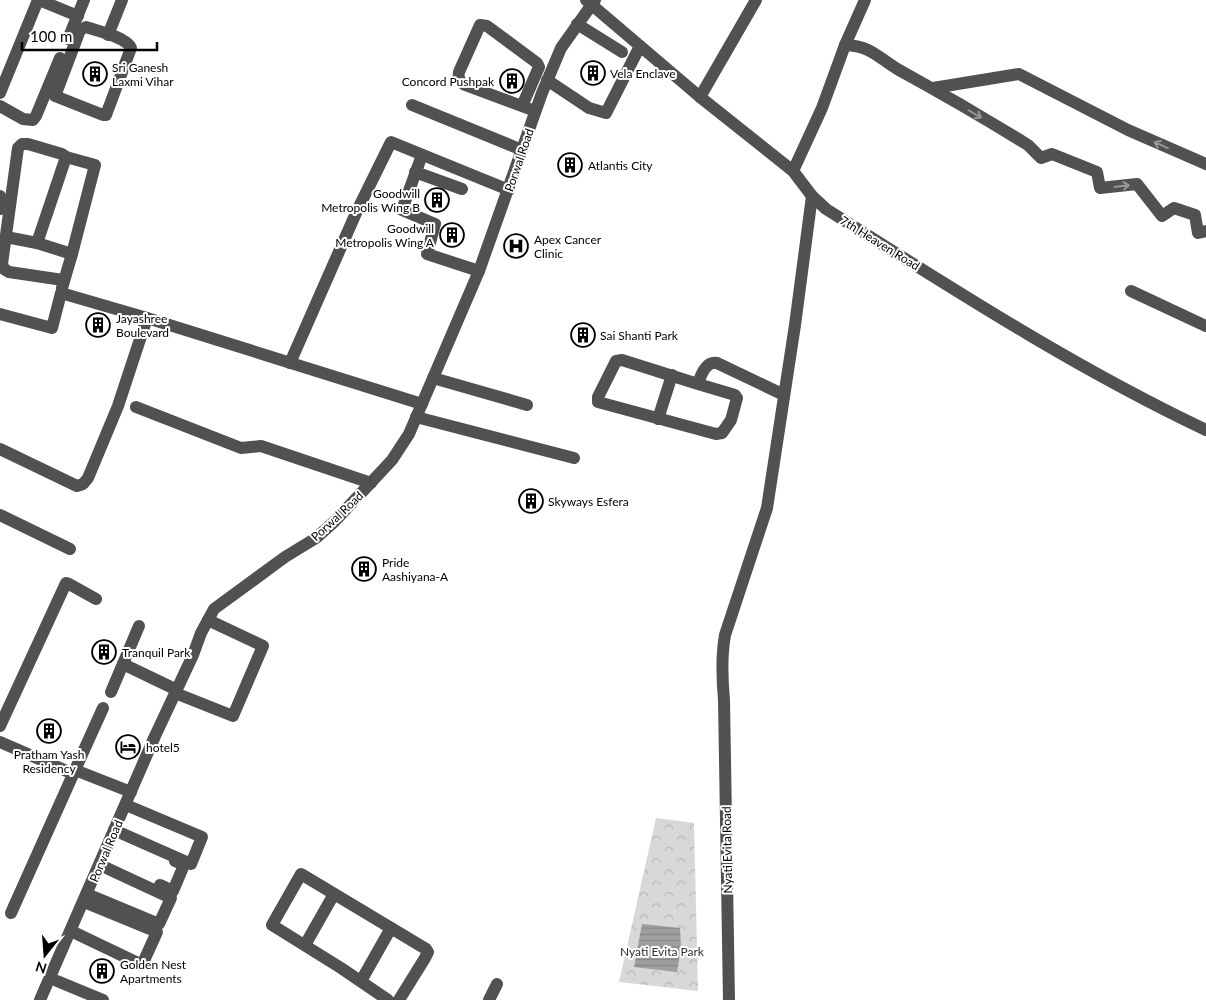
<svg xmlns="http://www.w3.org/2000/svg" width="1206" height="1000" viewBox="0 0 1206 1000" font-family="Lato,sans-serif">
  <defs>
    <pattern id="park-crowns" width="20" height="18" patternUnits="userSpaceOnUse" patternTransform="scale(1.25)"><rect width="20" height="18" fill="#d8d8d8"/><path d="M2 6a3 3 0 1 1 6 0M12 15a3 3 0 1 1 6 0" fill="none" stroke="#b8b8b8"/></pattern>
    <pattern id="water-rules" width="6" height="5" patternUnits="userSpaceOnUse" patternTransform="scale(1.25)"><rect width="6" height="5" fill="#9f9f9f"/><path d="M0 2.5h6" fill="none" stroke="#878787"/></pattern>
  </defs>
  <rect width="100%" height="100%" fill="#fff"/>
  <path fill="url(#park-crowns)" d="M656,818L694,823L698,991L619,982Z"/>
  <path fill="url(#water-rules)" d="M642,924L680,928L681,949L677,972L634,967Z"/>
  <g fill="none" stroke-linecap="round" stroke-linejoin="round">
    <g stroke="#515151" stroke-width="12">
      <path d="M39,0L78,16"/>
      <path d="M586,0L700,97L793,171L812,196L826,209C950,287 1073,367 1206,430"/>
      <path d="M577,24L622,52"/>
      <path d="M86,27C98,31 126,37 131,48L106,115H103L55,96L80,30Z"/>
      <path d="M108,35L122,0"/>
      <path d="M68,39L84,0"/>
      <path d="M845,45C872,46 878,58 899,70C943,94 986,119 1028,145L1041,158L1052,154L1097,172L1100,188L1137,184L1162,216L1174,208L1195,215L1198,233L1206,231"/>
      <path d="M547,80L589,108L606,113L640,46"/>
      <path d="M933,88L1019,74L1128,130L1206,164"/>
      <path d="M0,93L38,0"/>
      <path d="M700,97L756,0"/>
      <path d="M412,105L522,150"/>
      <path d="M0,106L23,119L33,120L36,116L60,58"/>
      <path d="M522,106L539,67L537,63L487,26L480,25L459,72C458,78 459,81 465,85L535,111"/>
      <path d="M422,155L402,210L435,224L427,254L479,271"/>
      <path d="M66,157L95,165L72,254"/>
      <path d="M793,171L822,108L845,45L865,0"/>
      <path d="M415,172L462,189"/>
      <path d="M0,196L2,201L0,209"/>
      <path d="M6,237L37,243L72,254L62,288"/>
      <path d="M37,243L66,157L62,154L28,144H22L18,148L2,264L4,269L9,272L63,280"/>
      <path d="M1131,291L1206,326"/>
      <path d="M0,314L52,328L61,293L147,318L422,404"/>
      <path d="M290,363L356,213L391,142L509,190"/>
      <path d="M433,378L527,405"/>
      <path d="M698,384L735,395L737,398L731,420L722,433L716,434L598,402V397L616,361L622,360L698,384C701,374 706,361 717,363L784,395"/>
      <path d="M136,407L241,448L261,446L371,483"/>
      <path d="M416,417L574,458"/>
      <path d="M658,419L672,375"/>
      <path d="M0,449L77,486L83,484L88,478L118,406L147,318"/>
      <path d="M0,515L70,549"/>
      <path d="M123,664L177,690"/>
      <path d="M111,692L139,626"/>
      <path d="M175,693L233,716L263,646L208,620"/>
      <path d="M0,726L66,583L69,584L96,599"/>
      <path d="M0,742L69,772L75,770L103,708"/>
      <path d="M114,830L191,864L202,837L126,805"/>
      <path d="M160,885L173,891L184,865L175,861"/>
      <path d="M87,894L159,924L171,898L100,865"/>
      <path d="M11,913L75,770L131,792"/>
      <path d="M71,931L142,965L157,932L84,902"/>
      <path d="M305,945L334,894"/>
      <path d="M57,981L103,1000"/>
      <path d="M361,981L391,928"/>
      <path d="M40,1000L155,736L193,655L201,633L214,609L285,557L316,538L335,521L392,460L409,434L479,271L542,93L561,48L595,0"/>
      <path d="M388,1000L341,968L272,925L301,874L426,949L428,952L425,958L399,1000"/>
      <path d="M489,1000L497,984"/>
      <path d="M729,1000L724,700C722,678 721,657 725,635L767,508L795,325L812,196"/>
    </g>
  </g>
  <defs><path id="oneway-shaft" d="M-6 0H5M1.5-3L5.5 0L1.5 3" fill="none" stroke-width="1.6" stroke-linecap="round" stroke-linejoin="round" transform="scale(1.25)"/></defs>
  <g stroke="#979797">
    <use href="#oneway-shaft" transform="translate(975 114) rotate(30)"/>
    <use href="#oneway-shaft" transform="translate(1161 145) rotate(-156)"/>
    <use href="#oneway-shaft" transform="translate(1122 186) rotate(-7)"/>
  </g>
  <defs>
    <g id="building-ring" transform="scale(1.25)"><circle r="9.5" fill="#fff" stroke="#000" stroke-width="1.5"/><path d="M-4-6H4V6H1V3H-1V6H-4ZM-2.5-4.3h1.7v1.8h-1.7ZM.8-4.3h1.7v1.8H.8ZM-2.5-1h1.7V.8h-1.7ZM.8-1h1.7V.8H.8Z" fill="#000"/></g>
    <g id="hospital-ring" transform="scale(1.25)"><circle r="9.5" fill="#fff" stroke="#000" stroke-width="1.5"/><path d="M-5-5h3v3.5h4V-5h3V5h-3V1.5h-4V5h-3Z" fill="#000"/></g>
    <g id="hotel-ring" transform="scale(1.25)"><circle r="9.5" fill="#fff" stroke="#000" stroke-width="1.5"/><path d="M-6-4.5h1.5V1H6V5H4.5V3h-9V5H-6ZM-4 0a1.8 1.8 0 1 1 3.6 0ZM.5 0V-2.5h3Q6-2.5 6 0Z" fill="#000"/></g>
  </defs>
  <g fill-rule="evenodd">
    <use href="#building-ring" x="593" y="73"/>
    <use href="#building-ring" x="95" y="74"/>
    <use href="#building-ring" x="512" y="81"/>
    <use href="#building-ring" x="570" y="165"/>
    <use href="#building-ring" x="437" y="200"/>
    <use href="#building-ring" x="452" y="235"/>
    <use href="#hospital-ring" x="516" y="246"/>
    <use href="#building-ring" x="98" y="325"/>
    <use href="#building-ring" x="583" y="335"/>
    <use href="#building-ring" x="531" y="501"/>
    <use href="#building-ring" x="364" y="569"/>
    <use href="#building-ring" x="104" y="652"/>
    <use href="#building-ring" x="49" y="731"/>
    <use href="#hotel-ring" x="128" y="747"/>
    <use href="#building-ring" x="102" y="971"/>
  </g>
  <g text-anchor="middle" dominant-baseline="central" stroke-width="4" stroke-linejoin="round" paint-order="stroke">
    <g font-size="12" fill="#000" stroke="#fff" text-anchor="start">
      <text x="112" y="67">Sri Ganesh<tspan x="112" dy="14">Laxmi Vihar</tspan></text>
      <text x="610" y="73">Vela Enclave</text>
      <text x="494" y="81" text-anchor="end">Concord Pushpak</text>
      <text x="588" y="165">Atlantis City</text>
      <text x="420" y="193" text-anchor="end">Goodwill<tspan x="420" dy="14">Metropolis Wing B</tspan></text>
      <text x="434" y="228" text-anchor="end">Goodwill<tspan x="434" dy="14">Metropolis Wing A</tspan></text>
      <text x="534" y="239">Apex Cancer<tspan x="534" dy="14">Clinic</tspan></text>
      <text x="116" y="318">Jayashree<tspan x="116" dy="14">Boulevard</tspan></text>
      <text x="600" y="335">Sai Shanti Park</text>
      <text x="548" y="501">Skyways Esfera</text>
      <text x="382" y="562">Pride<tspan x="382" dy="14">Aashiyana-A</tspan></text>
      <text x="122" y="652">Tranquil Park</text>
      <text x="146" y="747">hotel5</text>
      <text x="49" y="754" text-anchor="middle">Pratham Yash<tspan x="49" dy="14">Residency</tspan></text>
      <text x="120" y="964">Golden Nest<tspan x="120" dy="14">Apartments</tspan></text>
    </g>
    <g font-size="12" fill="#000" stroke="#fff">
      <text transform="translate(519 160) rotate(-71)">Porwal Road</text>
      <text transform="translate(880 243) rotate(32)">7th Heaven Road</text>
      <text transform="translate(337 516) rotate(-43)">Porwal Road</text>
      <text transform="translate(727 850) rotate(-91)">Nyati Evita Road</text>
      <text transform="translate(106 851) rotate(-67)">Porwal Road</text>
    </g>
    <g font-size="12" fill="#2f2f2f" stroke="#fff">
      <text x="662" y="951">Nyati Evita Park</text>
    </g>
  </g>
  <g transform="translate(45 955) rotate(197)" stroke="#ffffff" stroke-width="4" paint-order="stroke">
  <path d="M0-4L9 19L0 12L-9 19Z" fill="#000000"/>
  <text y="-8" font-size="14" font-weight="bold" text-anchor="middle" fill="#000000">N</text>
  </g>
  <path d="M22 42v8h135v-8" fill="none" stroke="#000000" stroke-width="2.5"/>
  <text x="30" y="42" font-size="15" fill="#000000" stroke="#ffffff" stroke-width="4" paint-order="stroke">100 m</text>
</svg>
